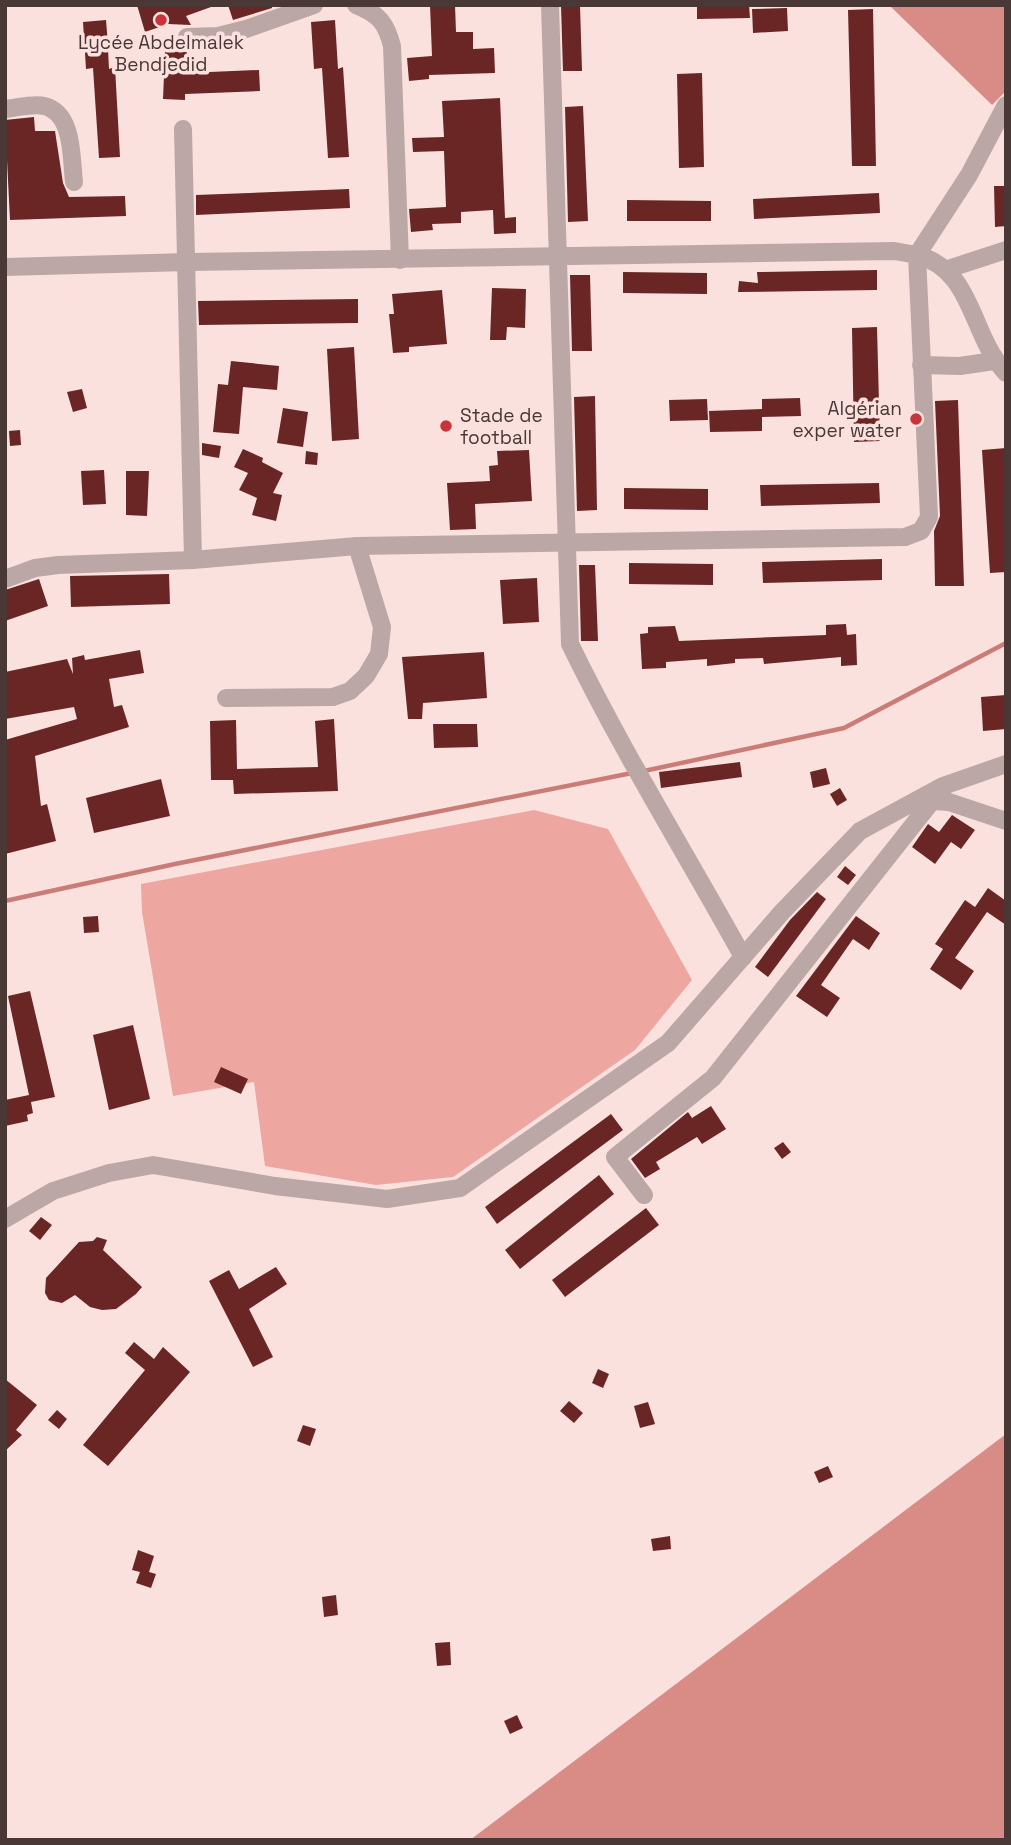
<svg xmlns="http://www.w3.org/2000/svg" width="1011" height="1845" viewBox="0 0 1011 1845" font-family="'Space Grotesk',sans-serif">
  <rect width="100%" height="100%" fill="#fbe1de"/>
  <path fill="#eea6a0" d="M534,810L608,829L692,980L635,1050L453,1177L376,1185L265,1166L254,1082L173,1096L142,912L141,884Z"/>
  <g fill="#d98b85">
    <path d="M889,5H1006V91L992,105Z"/>
    <path d="M1006,1434V1840H470Z"/>
  </g>
  <g fill="none" stroke-linecap="round" stroke-linejoin="round">
    <g stroke="#ca7d77" stroke-width="4.5">
      <path d="M644,771L844,728L1006,643"/>
      <path d="M5,901L175,864L632,773"/>
    </g>
  </g>
  <g fill="#692625">
    <path d="M137,5H211V7L186,16L191,25L168,24L145,32Z"/>
    <path d="M228,5H272V8L233,20Z"/>
    <path d="M430,5H455L456,32H473V49L494,48L495,73L429,75V79L409,81L407,58L432,56Z"/>
    <path d="M561,5H580L582,71H563Z"/>
    <path d="M697,5H749L750,18L697,19Z"/>
    <path d="M787,8L788,31L753,33L752,9Z"/>
    <path d="M873,9L876,166H852L848,10Z"/>
    <path d="M106,20L108,45L97,48L108,49L109,69L115,67L120,157L99,158L93,68L86,69L83,22Z"/>
    <path d="M335,20L338,69L343,67L349,157L328,158L322,68L314,69L311,22Z"/>
    <path d="M165,51L187,52L186,73L259,70L260,91L185,94V100L163,99Z"/>
    <path d="M702,73L704,167L679,168L677,74Z"/>
    <path d="M500,98L505,218L516,217V233L494,234L493,210L461,212V223L432,224L433,230L411,232L409,209L446,207L444,151L413,152L412,138L444,137L442,101Z"/>
    <path d="M583,106L588,221L568,222L565,107Z"/>
    <path d="M34,117L35,131H55L63,183L69,197L125,196L126,216L10,220L5,120Z"/>
    <path d="M994,186H1006V226L995,227Z"/>
    <path d="M349,189L350,208L196,215V195Z"/>
    <path d="M879,193L880,213L754,219L753,199Z"/>
    <path d="M627,200L711,201V221H627Z"/>
    <path d="M877,270V290L738,292L739,281L758,283L757,272Z"/>
    <path d="M623,272L707,273V294L623,293Z"/>
    <path d="M570,275H590L592,351H572Z"/>
    <path d="M492,288L526,289L525,328L507,327L506,340H490Z"/>
    <path d="M442,290L447,344L409,347V352L393,353L389,314H394L392,294Z"/>
    <path d="M358,299V323L199,325L198,301Z"/>
    <path d="M877,327L880,441L854,442L852,328Z"/>
    <path d="M354,347L359,439L332,441L327,349Z"/>
    <path d="M231,361L279,366L277,390L243,387L239,434L213,432L218,384L228,385Z"/>
    <path d="M82,389L87,408L73,412L67,392Z"/>
    <path d="M595,396L597,510L577,511L574,397Z"/>
    <path d="M800,398L801,416L762,417V399Z"/>
    <path d="M707,399L708,420L670,421L669,400Z"/>
    <path d="M958,400L964,586H935L934,531L940,516L935,401Z"/>
    <path d="M283,408L308,412L303,447L277,443Z"/>
    <path d="M762,409V431L710,432L709,411Z"/>
    <path d="M20,430L21,445L10,446L9,431Z"/>
    <path d="M202,443L221,446L219,458L202,455Z"/>
    <path d="M1006,448V572L990,573L982,450Z"/>
    <path d="M243,449L263,458L262,462L283,473L273,493L282,495L276,521L252,515L257,498L239,490L248,473L234,467Z"/>
    <path d="M529,450L532,501L475,504L476,529L450,530L447,483L490,481L489,466L498,465L497,451Z"/>
    <path d="M306,451L318,453L317,465L305,464Z"/>
    <path d="M104,470L106,504L83,505L81,471Z"/>
    <path d="M126,471H149L147,516L126,515Z"/>
    <path d="M879,483L880,503L761,506L760,485Z"/>
    <path d="M624,488L708,489V510L624,509Z"/>
    <path d="M882,559V580L763,583L762,562Z"/>
    <path d="M629,563L713,564V585L629,584Z"/>
    <path d="M579,565H595L598,641H581Z"/>
    <path d="M169,574L170,604L71,607L70,576Z"/>
    <path d="M537,578L539,622L503,624L500,580Z"/>
    <path d="M39,579L48,606L5,621V590Z"/>
    <path d="M846,624L847,635L856,634L857,665L841,666V657L764,664L763,658L735,659V663L707,666V659L666,662V668L642,669L640,634L648,633V627L675,626L679,641L826,635V625Z"/>
    <path d="M140,650L144,673L109,679L114,707L122,705L129,727L35,756L41,806L47,804L56,841L5,854V740L77,719L74,707L5,719V672L67,659L73,674L72,658L84,655L85,660Z"/>
    <path d="M484,652L487,698L423,703L422,719H408L402,657Z"/>
    <path d="M1006,695V729L983,731L981,697Z"/>
    <path d="M334,719L338,791L234,794L233,780H211L210,721L236,720L237,769L318,767L315,721Z"/>
    <path d="M433,724H477L478,747L434,748Z"/>
    <path d="M740,762L742,777L661,788L659,772Z"/>
    <path d="M826,768L830,784L813,788L810,772Z"/>
    <path d="M161,779L170,816L94,833L86,798Z"/>
    <path d="M840,788L847,800L837,806L830,794Z"/>
    <path d="M952,815L975,830L961,849L951,842L935,864L912,847L928,824L939,832Z"/>
    <path d="M845,866L856,875L848,885L837,877Z"/>
    <path d="M988,888L1006,901V925L987,912L955,958L974,971L961,990L930,969L943,949L935,944L965,900L975,907Z"/>
    <path d="M817,892L826,899L768,977L755,967L790,920Z"/>
    <path d="M98,916L99,932L84,933L83,917Z"/>
    <path d="M856,916L880,933L869,950L853,939L821,985L840,998L827,1017L796,996Z"/>
    <path d="M30,991L55,1097L31,1102L33,1113L27,1115L28,1121L5,1126V1100L29,1095L8,996Z"/>
    <path d="M133,1025L150,1099L109,1110L93,1035Z"/>
    <path d="M221,1067L248,1079L241,1094L214,1082Z"/>
    <path d="M711,1106L726,1129L702,1144L697,1137L656,1162L660,1169L645,1178L631,1159L688,1112L692,1118Z"/>
    <path d="M611,1114L623,1130L497,1224L485,1207Z"/>
    <path d="M783,1142L791,1152L782,1159L774,1148Z"/>
    <path d="M599,1175L614,1194L520,1269L505,1250Z"/>
    <path d="M646,1208L659,1225L565,1297L552,1280Z"/>
    <path d="M41,1217L52,1225L40,1240L29,1231Z"/>
    <path d="M97,1237L107,1240L103,1250L142,1287L136,1294L116,1309L102,1310L90,1307L75,1295L62,1303L49,1300L45,1293L46,1278L79,1242L93,1241Z"/>
    <path d="M276,1267L287,1284L249,1309L273,1357L253,1367L209,1281L229,1270L239,1289Z"/>
    <path d="M134,1342L154,1359L163,1347L190,1372L108,1466L83,1445L145,1370L125,1353Z"/>
    <path d="M598,1369L609,1374L603,1388L592,1383Z"/>
    <path d="M5,1379L37,1405L16,1430L22,1435L5,1451Z"/>
    <path d="M569,1401L583,1413L574,1423L560,1411Z"/>
    <path d="M648,1402L655,1424L640,1428L634,1406Z"/>
    <path d="M57,1410L67,1419L59,1429L48,1420Z"/>
    <path d="M303,1425L316,1429L310,1446L297,1441Z"/>
    <path d="M828,1466L833,1477L819,1483L814,1472Z"/>
    <path d="M670,1536L671,1549L653,1551L651,1539Z"/>
    <path d="M138,1550L154,1556L149,1572L156,1574L151,1588L136,1583L140,1572L132,1570Z"/>
    <path d="M336,1595L338,1615L324,1617L322,1597Z"/>
    <path d="M450,1642L451,1665L437,1666L435,1643Z"/>
    <path d="M517,1715L523,1728L510,1734L504,1721Z"/>
  </g>
  <g fill="none" stroke-linecap="round" stroke-linejoin="round">
    <g stroke="#bba8a6" stroke-width="18">
      <path d="M356,5C379,14 386,23 392,46L400,260"/>
      <path d="M550,5L570,644C622,751 685,852 743,957"/>
      <path d="M187,37L218,36L246,29L314,5"/>
      <path d="M1006,105L969,175L917,255C974,270 970,335 1006,373"/>
      <path d="M5,109C17,108 33,103 44,106C74,113 71,158 74,182"/>
      <path d="M183,129L193,560"/>
      <path d="M5,267L188,262L894,251L917,255L929,517L921,531L905,537L357,546L193,560L58,565L35,568L5,579"/>
      <path d="M948,269L1006,250"/>
      <path d="M921,365L960,366L994,361"/>
      <path d="M226,698L333,697L350,691L366,676L379,654L382,627L357,546"/>
      <path d="M933,801L949,802L1006,821"/>
      <path d="M644,1195L615,1157L713,1078L940,791"/>
      <path d="M5,1219L53,1191L109,1173L153,1165L275,1186L387,1199L460,1188L668,1043L782,912L860,831L943,786L1006,764"/>
    </g>
  </g>
  <g fill="#c53539" stroke="#fbe1de" stroke-width="2.5">
    <circle cx="161" cy="20" r="7"/>
    <circle cx="916" cy="419" r="7"/>
    <circle cx="446" cy="426" r="7"/>
  </g>
  <g text-anchor="middle" dominant-baseline="central" stroke-width="7" stroke-linejoin="round" paint-order="stroke">
    <g font-size="19" fill="#493836" stroke="#fbe1de">
      <text x="161" y="42">Lycée Abdelmalek<tspan x="161" dy="22">Bendjedid</tspan></text>
      <text x="902" y="408" text-anchor="end">Algérian<tspan x="902" dy="22">exper water</tspan></text>
      <text x="460" y="415" text-anchor="start">Stade de<tspan x="460" dy="22">football</tspan></text>
    </g>
  </g>
  <rect width="1011" height="1845" fill="none" stroke="#493836" stroke-width="14"/>
</svg>
